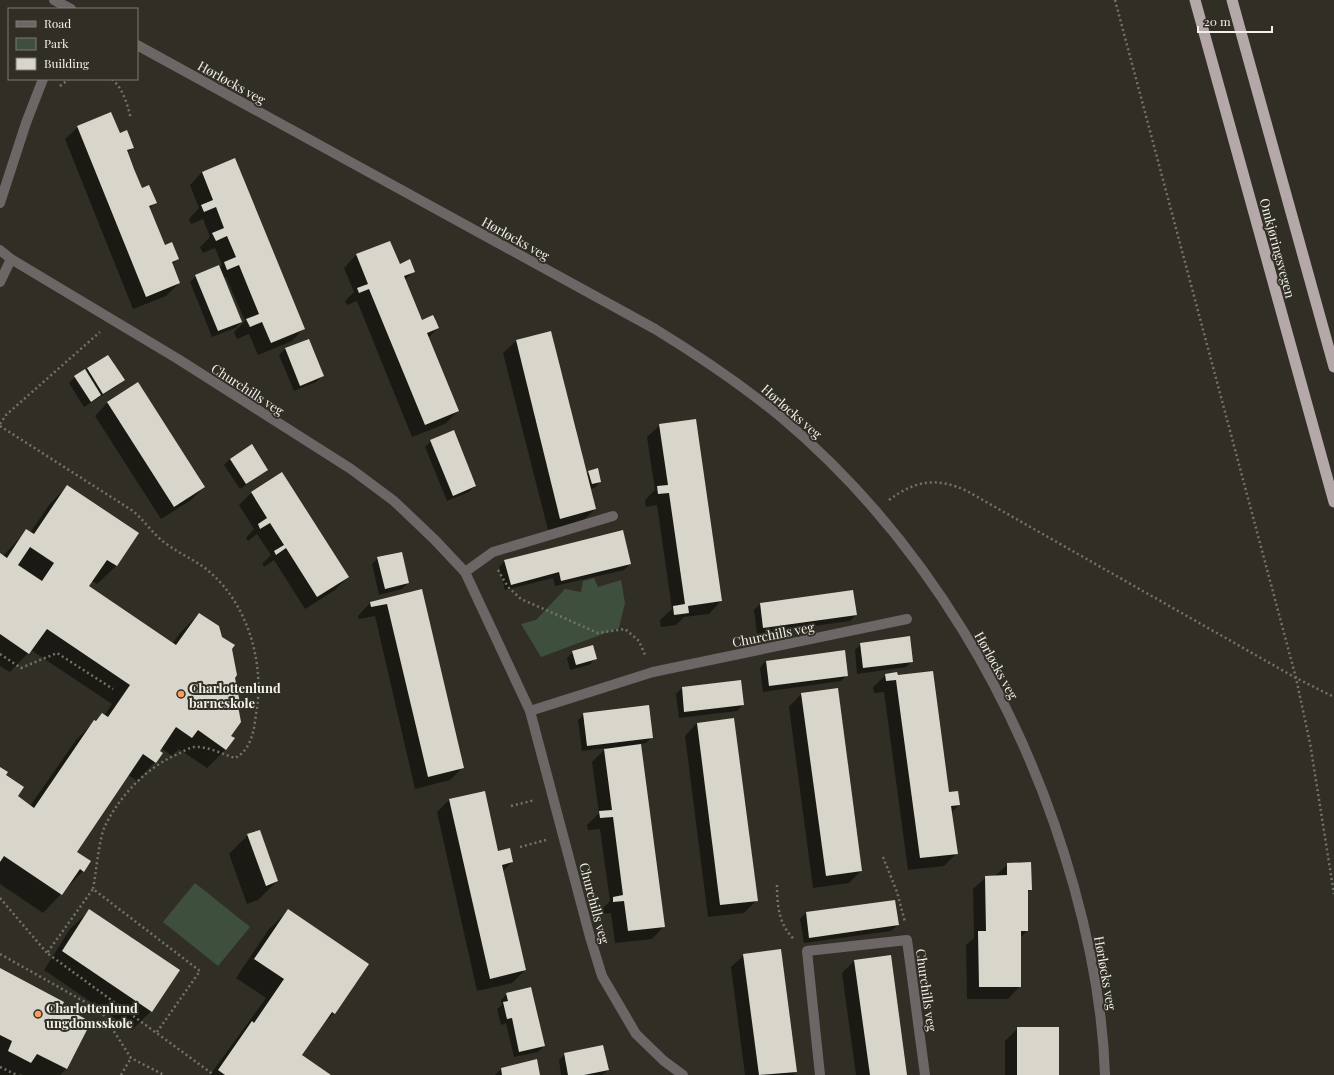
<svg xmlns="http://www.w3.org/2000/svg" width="1334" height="1075" viewBox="0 0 1334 1075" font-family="'Playfair Display',serif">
  <rect width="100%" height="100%" fill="#312f25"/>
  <g fill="#3f4f3d">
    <path d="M594,578L598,587L621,580L625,603L619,628L541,657L521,624L536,620L565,589L581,592L583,581Z"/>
    <path d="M195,883L250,927L218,966L163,922Z"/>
  </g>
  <g fill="#0007">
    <path d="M78,127L119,134L133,147L127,153L141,190L155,203L149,209L164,246L177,259L172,265L179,283L166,296L133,309L65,139Z"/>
    <path d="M202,172L304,328L292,341L258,355L249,334L237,339L234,332L245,321L226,277L223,278L241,322L235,328L212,337L190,282L196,276L219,268L222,265L215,248L203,253L200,247L210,237L203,219L191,224L189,219L199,208L190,185Z"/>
    <path d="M390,242L399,265L414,271L405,280L421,321L438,328L428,338L458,411L445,424L412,437L357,301L347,305L345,301L354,292L344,268L356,255Z"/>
    <path d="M551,332L586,475L589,472L600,482L594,488L590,489L595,509L582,522L548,530L503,353L516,341Z"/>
    <path d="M308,340L323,376L316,382L294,391L279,355L285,349Z"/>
    <path d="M108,356L123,380L117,386L84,407L69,383L75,377Z"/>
    <path d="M138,384L204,487L191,500L161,519L95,416L107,403Z"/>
    <path d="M660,425L721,601L709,614L684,617L676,625L661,627L660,620L672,609L657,505L646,507L645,500L655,490L647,437Z"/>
    <path d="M431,441L475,486L469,492L447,501L425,447Z"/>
    <path d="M230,459L267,470L240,489L224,465Z"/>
    <path d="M282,473L348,577L335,590L305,609L274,560L264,567L262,564L271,555L257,534L248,541L246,538L254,529L239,505L251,493Z"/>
    <path d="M67,486L137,533L116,566L97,584L92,581L88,586L173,643L180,633L199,614L231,648L234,678L230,736L226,749L207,768L179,749L172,756L161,748L155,762L137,781L128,775L75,852L83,871L43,913L0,884V768L16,797L30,806L76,740L102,714L104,716L112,704L31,650L10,672L0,666V554L3,556L27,530L30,533L49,505Z"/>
    <path d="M378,558L408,583L402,589L379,595L372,564Z"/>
    <path d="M505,561L630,564L624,570L555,586L553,578L505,590L499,567Z"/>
    <path d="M421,590L462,768L450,780L415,789L375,616L359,619L358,616L370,603Z"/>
    <path d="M760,604L856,615L850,621L757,634L754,610Z"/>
    <path d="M861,644L912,661L906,667L857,674L855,650Z"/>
    <path d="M573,652L595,659L589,665L570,670L567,658Z"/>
    <path d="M766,661L847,675L841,681L763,692L760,668Z"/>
    <path d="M896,673L948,793L959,805L951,813L957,853L944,866L908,870L884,692L874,693L873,687L886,675Z"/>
    <path d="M740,681L743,705L737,711L679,718L676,694L682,688Z"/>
    <path d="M801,694L861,871L849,883L813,888L789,707Z"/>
    <path d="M584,714L652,737L646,743L640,744L664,926L652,939L615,943L611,913L601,914V910L610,901L600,829L588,830L587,825L599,813L592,762L606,748L582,751L578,720Z"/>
    <path d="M697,723L757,900L744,913L708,917L685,736Z"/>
    <path d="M450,799L498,852L512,862L503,871L525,970L512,983L477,991L437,812Z"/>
    <path d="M248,835L277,881L258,900L247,904L229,854Z"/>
    <path d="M1008,864L1031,889L1027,893V931L1020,938V986L1008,999H967L966,945L974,938L973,889L986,877L995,876Z"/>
    <path d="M89,911L151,1011L132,1030L44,970L70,929Z"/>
    <path d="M288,911L367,964L334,1013L320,1027L301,1056L329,1075H210L266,998L236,978L269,929Z"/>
    <path d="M806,913L898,925L891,931L804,943L800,919Z"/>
    <path d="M744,955L796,1072L793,1075H745L731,967Z"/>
    <path d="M854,961L906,1075H856L842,973Z"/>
    <path d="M0,969L61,1007L90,1022L66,1069L60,1075H23L20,1073L19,1075H0Z"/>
    <path d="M507,994L544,1046L538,1052L514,1057L506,1023L501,1025L497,1009L502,1005L501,1000Z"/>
    <path d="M1018,1028L1058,1075H1005V1041Z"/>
    <path d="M565,1054L608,1070L602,1075H561L559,1060Z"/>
    <path d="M501,1069L539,1075H495Z"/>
  </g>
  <g fill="#d8d6ca" fill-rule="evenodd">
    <path d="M111,112L120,133L127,130L134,148L127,150L134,169L142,188L149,185L157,203L149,206L165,245L172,242L179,259L172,262L180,283L146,297L77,126Z"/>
    <path d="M235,158L305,329L271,343L262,322L250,327L246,319L259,314L239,265L227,270L224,262L236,257L227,236L216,241L212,233L224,228L216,207L204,212L201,205L213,200L202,172Z"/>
    <path d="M390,241L400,264L410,259L415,272L404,276L422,320L433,315L436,321L439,328L427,333L459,411L425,425L369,289L359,293L357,288L368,284L356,254Z"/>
    <path d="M219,265L242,322L218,331L195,275Z"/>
    <path d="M551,331L596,509L560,519L516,340Z"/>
    <path d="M309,339L324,376L300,386L285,348Z"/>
    <path d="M108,355L125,380L103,394L87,368Z"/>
    <path d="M85,369L101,395L91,402L74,376Z"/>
    <path d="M138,382L205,487L174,507L107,402Z"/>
    <path d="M696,419L722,601L688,606L689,613L674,615L673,606L685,604L669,493L658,494L657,486L668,485L659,424Z"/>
    <path d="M454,430L476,486L453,496L430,440Z"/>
    <path d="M252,444L268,470L246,484L230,459Z"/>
    <path d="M598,468L601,482L592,484L588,471Z"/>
    <path d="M282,472L349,577L317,597L286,548L276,555L274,551L284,545L270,523L260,529L258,524L267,518L251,492Z"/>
    <path d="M67,485L139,533L117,566L107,560L89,586L176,645L199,613L219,626L222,637L235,645L232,649L237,675L235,678L240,703L238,706L241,722L231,736L235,738L226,750L198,730L192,738L176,727L160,751L163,753L156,763L143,754L77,852L91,861L84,872L80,869L62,895L4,856L0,862V767L8,772L6,775L24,787L18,796L34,808L94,720L96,721L102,713L108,717L130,685L47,629L29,654L0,634V553L7,558L26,529L34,534ZM30,547L54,563L42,581L18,565Z"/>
    <path d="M623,530L631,564L561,581L559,572L511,585L504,560Z"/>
    <path d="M402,552L409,583L385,589L377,557Z"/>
    <path d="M422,589L464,768L428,777L387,604L371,607L370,602Z"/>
    <path d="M853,590L857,615L763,628L760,603Z"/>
    <path d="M910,636L913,662L863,668L860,643Z"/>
    <path d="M593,645L597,659L576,665L572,651Z"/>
    <path d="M845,650L848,676L769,686L766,661Z"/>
    <path d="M933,671L949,792L958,791L960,805L951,806L958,854L920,858L896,680L886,681L885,674L897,672L898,675Z"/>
    <path d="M741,680L744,705L684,712L682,687Z"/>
    <path d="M838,688L862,871L826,876L801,693Z"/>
    <path d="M649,705L653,738L587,746L583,713Z"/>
    <path d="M734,718L758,901L720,905L697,723Z"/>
    <path d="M641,744L665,927L628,931L624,901L613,902V897L623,895L613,817L600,818L599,811L612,810L604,749Z"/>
    <path d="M485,791L498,851L510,848L513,862L502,865L526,970L490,979L449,799Z"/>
    <path d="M260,830L278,881L266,886L247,834Z"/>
    <path d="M1031,862L1032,890H1028V931H1021V987H979L978,931H986L985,876L1007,875V863Z"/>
    <path d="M895,900L899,925L809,938L806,912Z"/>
    <path d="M89,909L180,970L152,1012L62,951Z"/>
    <path d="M288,909L369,964L335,1014L332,1012L302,1055L331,1075H225L218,1070L252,1021L254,1023L284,979L254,959Z"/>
    <path d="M781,949L797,1072L759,1075L743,954Z"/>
    <path d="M891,955L907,1075H870L854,960Z"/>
    <path d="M0,968L64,1002L62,1006L91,1022L67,1069L37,1054L31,1063L8,1051L12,1041L0,1035Z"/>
    <path d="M531,987L545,1046L519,1052L512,1018L507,1019L503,1002L508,1001L506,993Z"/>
    <rect x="1017" y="1027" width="42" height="48"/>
    <path d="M603,1045L609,1070L584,1075H568L564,1053Z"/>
    <path d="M537,1059L540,1075H502L501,1068Z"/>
  </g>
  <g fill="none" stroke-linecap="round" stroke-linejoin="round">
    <g stroke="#74736a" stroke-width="2.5" stroke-dasharray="2 3" stroke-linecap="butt">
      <path d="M1115,0L1296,678L1310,743L1334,894"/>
      <path d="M112,79C124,90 127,104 131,119"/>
      <path d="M60,86L69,79"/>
      <path d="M0,424L6,415L100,332"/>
      <path d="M0,426L133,511C146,522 154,536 168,545C183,556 200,562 213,575C249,608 265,666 256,714C254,731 251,750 235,758C222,754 208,746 194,747C189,748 184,751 180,753C148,766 120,795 105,826C99,838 96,874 93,889"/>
      <path d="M889,500C916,480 937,477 967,491L1296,678L1334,697"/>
      <path d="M498,570L508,587L521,599L598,633L625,629L639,641L645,655"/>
      <path d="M0,654L21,668L57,653L113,689"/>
      <path d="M511,806L535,800"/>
      <path d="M520,847L546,840"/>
      <path d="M883,857L897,892L905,922"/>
      <path d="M777,885C777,905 779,926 795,940"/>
      <path d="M0,898L47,953"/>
      <path d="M0,954L101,1011L131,1058L164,1075"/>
      <path d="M157,1032L200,971L93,889L47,953L214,1075"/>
      <path d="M0,1067L17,1075"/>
      <path d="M121,1075L131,1058"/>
    </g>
    <g stroke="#6c6666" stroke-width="10">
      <path d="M0,282L11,259"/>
      <path d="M465,572L493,552L613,516"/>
      <path d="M820,1075L807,951L907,940L925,1075"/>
    </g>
    <g stroke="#6c6666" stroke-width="10">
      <path d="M0,203L26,123L43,79"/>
      <path d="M0,250L11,259L178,359L351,469L394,501L434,539L465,572L530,711L590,937L602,976L636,1034L664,1061L683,1075"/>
      <path d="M530,711L653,672L907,619"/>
    </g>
    <g stroke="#6c6666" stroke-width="10">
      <path d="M54,0L71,9"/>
      <path d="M137,45L655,329C699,356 742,385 782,418C925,539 1024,707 1074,887C1091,948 1103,1011 1105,1075"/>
    </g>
    <g stroke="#b5a8a8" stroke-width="11">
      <path d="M1195,0L1334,502"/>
      <path d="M1232,0L1334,367"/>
    </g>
  </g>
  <g fill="#ff9b5a" stroke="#312f25" stroke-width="1.5">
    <circle cx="181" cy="694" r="4"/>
    <circle cx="38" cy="1014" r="4"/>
  </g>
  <g text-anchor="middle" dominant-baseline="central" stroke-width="4" stroke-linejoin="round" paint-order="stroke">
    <g font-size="13" fill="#f1f0e9" stroke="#312f25">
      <text transform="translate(232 82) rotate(29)">Hørløcks veg</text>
      <text transform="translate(516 238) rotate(29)">Hørløcks veg</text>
      <text transform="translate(1278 248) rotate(75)">Omkjøringsvegen</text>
      <text transform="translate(248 389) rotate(33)">Churchills veg</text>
      <text transform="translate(792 411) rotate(41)">Hørløcks veg</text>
      <text transform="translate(773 634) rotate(-11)">Churchills veg</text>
      <text transform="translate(997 665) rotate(61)">Hørløcks veg</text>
      <text transform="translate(595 903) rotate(75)">Churchills veg</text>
      <text transform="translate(1106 973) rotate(80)">Hørløcks veg</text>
      <text transform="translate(927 990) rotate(82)">Churchills veg</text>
    </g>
    <g font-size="13" font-weight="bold" fill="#f1f0e9" stroke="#312f25" text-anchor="start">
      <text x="189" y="687">Charlottenlund<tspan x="189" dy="15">barneskole</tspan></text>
      <text x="46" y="1007">Charlottenlund<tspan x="46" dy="15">ungdomsskole</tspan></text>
    </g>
  </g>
  <rect x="8" y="8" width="130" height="72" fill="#312f25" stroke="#7e7c73"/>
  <rect x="16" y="21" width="20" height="6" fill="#6c6666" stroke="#7e7c73"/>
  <text x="44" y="28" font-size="12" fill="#f1f0e9">Road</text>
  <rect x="16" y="38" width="20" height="12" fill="#3f4f3d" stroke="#7e7c73"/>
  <text x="44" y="48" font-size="12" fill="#f1f0e9">Park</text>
  <rect x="16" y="58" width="20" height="12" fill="#d8d6ca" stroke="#7e7c73"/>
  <text x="44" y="68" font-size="12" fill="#f1f0e9">Building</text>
  <path d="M1198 26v6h74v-6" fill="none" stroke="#f1f0e9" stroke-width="2"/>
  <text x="1204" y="26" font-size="12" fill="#f1f0e9" stroke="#312f25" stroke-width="3" paint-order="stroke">20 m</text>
</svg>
